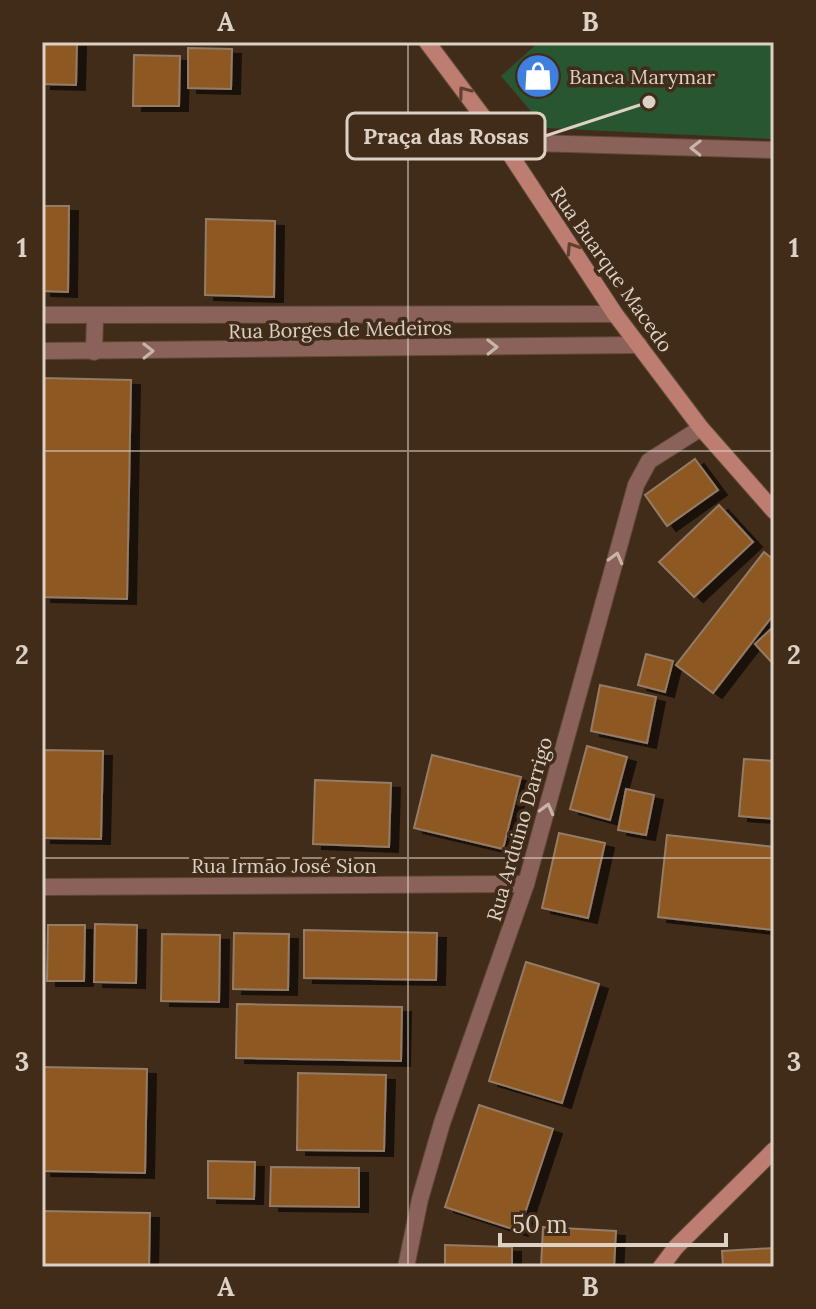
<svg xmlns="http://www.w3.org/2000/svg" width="816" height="1309" viewBox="0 0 816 1309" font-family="Lora,serif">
  <defs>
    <filter id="shadow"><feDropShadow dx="9" dy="5" stdDeviation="0" flood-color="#0009"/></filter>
  </defs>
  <rect width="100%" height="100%" fill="#412c19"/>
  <path fill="#285631" d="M539,42H774V139L545,128L501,76Z"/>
  <g fill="#8d5822" stroke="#947b66" stroke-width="2" filter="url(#shadow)">
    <path d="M42,42H77L76,85L42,84Z"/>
    <path d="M188,48L232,49L231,89L188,88Z"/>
    <path d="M134,55L180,56L179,106H133Z"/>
    <path d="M42,206H69L68,292L42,291Z"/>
    <path d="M206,219L275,221L274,297L205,295Z"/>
    <path d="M42,378L131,380L127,599L42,597Z"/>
    <path d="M695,459L718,490L667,526L645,495Z"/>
    <path d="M719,505L753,542L694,597L659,562Z"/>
    <path d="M764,552L774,560V614L713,693L676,665Z"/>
    <path d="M774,626V665L755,644Z"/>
    <path d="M646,654L673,661L665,692L638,685Z"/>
    <path d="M600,685L656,697L647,743L591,731Z"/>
    <path d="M587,746L627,757L610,820L570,809Z"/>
    <path d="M42,750L103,751L101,839L42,838Z"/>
    <path d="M432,755L521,777L503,849L414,828Z"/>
    <path d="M744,759L774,761V819L739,816Z"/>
    <path d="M315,780L391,783L389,847L313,844Z"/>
    <path d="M626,789L654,795L646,835L618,830Z"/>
    <path d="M559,833L605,843L588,918L542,908Z"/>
    <path d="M667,835L774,847L773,930L658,917Z"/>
    <path d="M95,924L137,925L136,983L94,982Z"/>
    <path d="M48,925H85L84,981H47Z"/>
    <path d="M304,930L437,933L436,980L304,978Z"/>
    <path d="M234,933L289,934L288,990L233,989Z"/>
    <path d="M162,934L220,935L219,1002L161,1001Z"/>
    <path d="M526,962L599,984L562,1103L489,1081Z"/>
    <path d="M237,1004L402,1007L401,1061L236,1058Z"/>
    <path d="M42,1067L147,1069L145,1173L42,1171Z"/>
    <path d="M298,1073L386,1075L384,1151L297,1150Z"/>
    <path d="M479,1105L553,1129L519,1231L445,1207Z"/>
    <path d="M208,1161L255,1162L254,1199L208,1198Z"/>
    <path d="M271,1167L359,1168V1207L270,1206Z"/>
    <path d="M42,1211L150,1213L149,1267H42Z"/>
    <path d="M543,1227L616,1231L614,1267H541Z"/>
    <path d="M445,1245L512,1247V1267H445Z"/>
    <path d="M774,1248V1267H723L722,1251Z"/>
  </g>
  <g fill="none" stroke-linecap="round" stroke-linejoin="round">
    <g stroke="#5d4a38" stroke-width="18">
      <g id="minor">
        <path d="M502,142L774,150"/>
        <path d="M42,315L615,314"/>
        <path d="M42,351L639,345"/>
        <path d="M94,352L95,317"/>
      </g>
    </g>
    <g stroke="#5d4a38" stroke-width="18">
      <g id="tertiary">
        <path d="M42,887L526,884"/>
        <path d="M406,1267L420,1199L442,1123L526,884L636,485L649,461L701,428"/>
      </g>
    </g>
    <g stroke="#5d4a38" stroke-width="18">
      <g id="secondary">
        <path d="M427,42L502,142L615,314L701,428L774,511"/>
        <path d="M661,1267L676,1247L774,1150"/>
      </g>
    </g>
    <use href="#minor" stroke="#8b625a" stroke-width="16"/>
    <use href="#tertiary" stroke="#8b625a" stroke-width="16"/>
    <use href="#secondary" stroke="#bd7d70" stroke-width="16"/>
  </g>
  <defs><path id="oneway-chevron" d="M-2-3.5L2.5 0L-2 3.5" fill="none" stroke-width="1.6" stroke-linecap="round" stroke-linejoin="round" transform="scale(2)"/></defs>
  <g stroke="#60402f">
    <use href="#oneway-chevron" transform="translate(464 92) rotate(-127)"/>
    <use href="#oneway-chevron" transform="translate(572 248) rotate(-123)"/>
  </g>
  <g stroke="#c8b4aa">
    <use href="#oneway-chevron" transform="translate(696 148) rotate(-179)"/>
    <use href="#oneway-chevron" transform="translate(492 347) rotate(-1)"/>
    <use href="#oneway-chevron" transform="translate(148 351) rotate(-1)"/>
    <use href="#oneway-chevron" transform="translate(616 558) rotate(-75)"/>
    <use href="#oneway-chevron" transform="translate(547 809) rotate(-75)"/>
  </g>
  <path fill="none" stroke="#ddd0c4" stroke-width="2" stroke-opacity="0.55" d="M408,42V1267M42,451H774M42,858H774"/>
  <defs>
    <g id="shop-disc" transform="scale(2.3)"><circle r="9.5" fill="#3f7fe0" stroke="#412c19"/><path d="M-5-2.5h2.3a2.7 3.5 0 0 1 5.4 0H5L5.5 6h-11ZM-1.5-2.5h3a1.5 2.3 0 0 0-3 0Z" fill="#fff"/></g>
  </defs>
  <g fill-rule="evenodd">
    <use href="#shop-disc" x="538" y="76"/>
  </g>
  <g text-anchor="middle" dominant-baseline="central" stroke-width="7" stroke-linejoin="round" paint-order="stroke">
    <g font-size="20" fill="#ddd0c4" stroke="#412c19" text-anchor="start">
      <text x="569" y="76">Banca Marymar</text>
    </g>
    <g font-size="20" fill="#ddd0c4" stroke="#412c19">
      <text transform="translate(612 269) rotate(55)">Rua Buarque Macedo</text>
      <text transform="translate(340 329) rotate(-1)">Rua Borges de Medeiros</text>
      <text transform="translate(519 829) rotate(-74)">Rua Arduino Darrigo</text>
      <text x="284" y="865">Rua Irmão José Sion</text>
    </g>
  </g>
  <path fill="none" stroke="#ddd0c4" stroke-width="3" d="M649 102L545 136"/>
  <circle fill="#ddd0c4" stroke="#412c19" stroke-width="3" cx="649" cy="102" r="8"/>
  <rect fill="#412c19" stroke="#ddd0c4" stroke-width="3" x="347" y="113" width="198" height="46" rx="8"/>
  <g font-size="22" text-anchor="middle" font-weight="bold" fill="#ddd0c4">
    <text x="446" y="144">Praça das Rosas</text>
  </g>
  <rect width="816" height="1309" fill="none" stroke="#412c19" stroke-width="88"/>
  <path d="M500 1233v12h226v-12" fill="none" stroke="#ddd0c4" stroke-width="4"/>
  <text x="512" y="1233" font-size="24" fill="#ddd0c4" stroke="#412c19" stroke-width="6" paint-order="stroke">50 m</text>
  <rect x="44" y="44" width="728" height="1221" fill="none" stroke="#ddd0c4" stroke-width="3"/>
  <g font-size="26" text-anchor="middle" font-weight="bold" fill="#ddd0c4">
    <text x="226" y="31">A</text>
    <text x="590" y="31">B</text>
    <text x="22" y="257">1</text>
    <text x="794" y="257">1</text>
    <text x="22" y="664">2</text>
    <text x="794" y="664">2</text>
    <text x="22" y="1071">3</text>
    <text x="794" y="1071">3</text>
    <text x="226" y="1296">A</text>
    <text x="590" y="1296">B</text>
  </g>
</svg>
